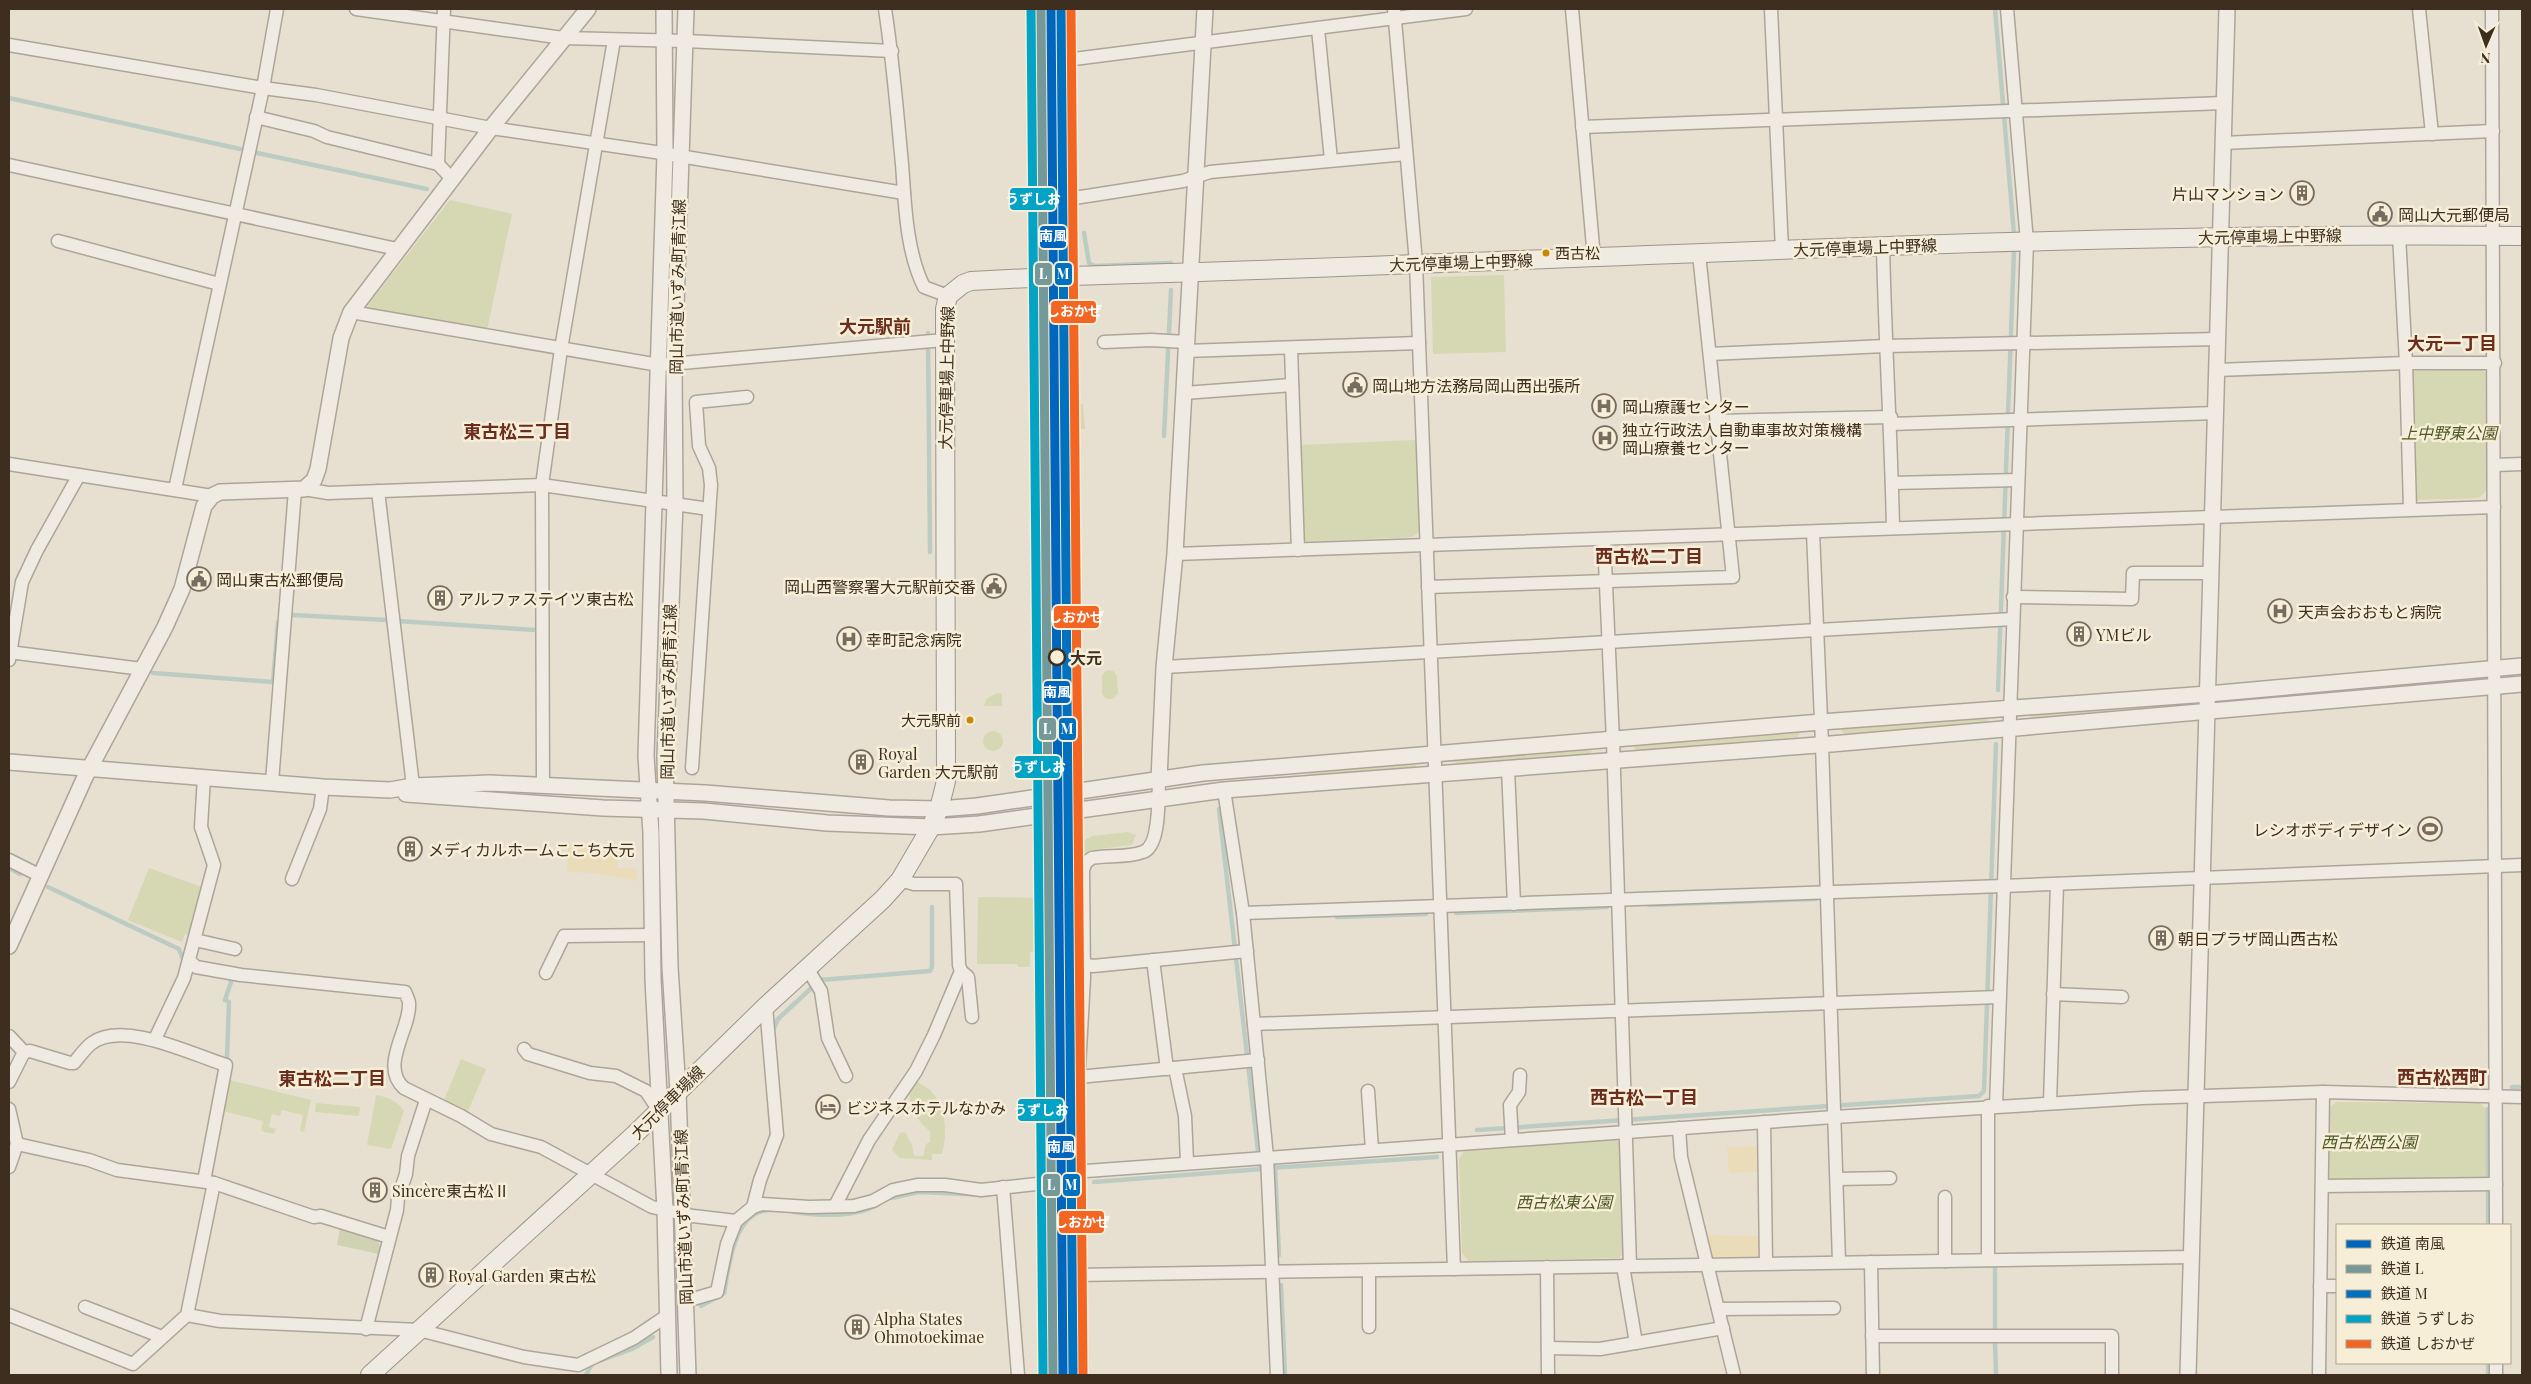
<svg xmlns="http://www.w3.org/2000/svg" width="2531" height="1384" viewBox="0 0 2531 1384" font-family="'Playfair Display','Noto Sans JP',serif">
  <rect width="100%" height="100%" fill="#e7e0d1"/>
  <g fill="#d6d7b3">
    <path d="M450,200L512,214L487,330L368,310L367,306Z"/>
    <path d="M1504,275L1506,352L1433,354L1431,277Z"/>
    <path d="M2480,368L2487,374V490L2479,498L2417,500L2412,498L2409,375L2414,371Z"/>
    <path d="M1074,404H1083L1085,429H1074Z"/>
    <path d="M1416,440L1420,532L1412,537L1302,542L1299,445Z"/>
    <path d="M1107,670L1113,671L1117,676L1118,694L1112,699H1106L1102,694V675Z"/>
    <path d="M2473,677V681L2335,693L2301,692Z"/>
    <path d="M997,693L1002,694V706H984L986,699Z"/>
    <path d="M2175,705V707L2033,718L2030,716L2031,713C2079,708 2127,708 2175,705Z"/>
    <path d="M1988,717V721L1985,723L1845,734L1841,731L1843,728Z"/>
    <path d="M1797,731L1800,734L1797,737L1637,751L1634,747L1636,744Z"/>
    <circle cx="993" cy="741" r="10"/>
    <path d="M1589,748L1592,751L1590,754L1458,765L1454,761Z"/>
    <path d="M1413,763L1416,766L1414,769L1310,778L1309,771Z"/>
    <path d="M1128,832L1136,835L1132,845L1099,849L1085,853V840L1092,836Z"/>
    <path d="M149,868L202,887L189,935L185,934L182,942L128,920Z"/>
    <path d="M978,897L1047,898L1048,952H1030V967H1018L1017,964H977Z"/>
    <path d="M461,1059L486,1069L466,1116L442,1105Z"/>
    <path d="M229,1080L311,1100L304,1132L300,1131L303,1115L282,1110L280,1116L272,1114L269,1127L276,1129L274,1134L261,1131L263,1121L222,1111Z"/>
    <path d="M915,1080C919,1083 927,1087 931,1091C946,1109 948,1132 942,1154H932V1160L900,1158L892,1150L900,1133L905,1132L912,1145L914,1156H923L926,1144L930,1142V1131C916,1122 910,1104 908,1088Z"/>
    <path d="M376,1095C388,1097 397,1101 404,1111L391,1149L367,1145Z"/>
    <path d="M2336,1102L2480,1103L2486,1109V1176L2483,1179L2332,1182L2328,1178L2330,1107Z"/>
    <path d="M316,1103L360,1107L359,1116L315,1112Z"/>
    <path d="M1614,1138L1622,1145L1624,1253L1619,1258L1469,1261L1462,1253L1459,1159L1465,1150Z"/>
  </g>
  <g fill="#eadcb9">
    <path d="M568,845L618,848V868H636L637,881L593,873L567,872Z"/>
    <path d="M1759,1146L1760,1172L1729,1173L1727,1147Z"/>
    <path d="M1705,1235L1762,1236V1251L1759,1257H1711Z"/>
  </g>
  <path fill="#d1d1b3" d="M340,1227L377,1238L380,1246L379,1254L337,1245Z"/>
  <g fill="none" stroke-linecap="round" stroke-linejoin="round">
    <g stroke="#bcccc2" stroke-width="4.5">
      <path d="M1995,9L2014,234"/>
      <path d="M9,98L240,149"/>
      <path d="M257,153L427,189"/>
      <path d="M1084,233L1089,263L1094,266L1171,263V265"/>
      <path d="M928,333L930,552"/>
      <path d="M1164,436L1171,290"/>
      <path d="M293,615L387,620"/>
      <path d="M397,621L535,630"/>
      <path d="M153,673L273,682L278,622"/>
      <path d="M1998,690L2014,250"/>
      <path d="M1219,809L1260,1169"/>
      <path d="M9,868L20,874"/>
      <path d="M48,887L179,949L184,962"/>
      <path d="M1649,905L1816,899"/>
      <path d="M1456,913L1607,907"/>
      <path d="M1337,917L1426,914"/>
      <path d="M773,1030L778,1019L820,980L930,971L932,967V907"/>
      <path d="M230,1062L227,1058L229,1002L225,1000L233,976"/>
      <path d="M2512,1087H2522"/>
      <path d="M2488,1109V1175"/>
      <path d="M1477,1130L1979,1096L1984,1091L1996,744"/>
      <path d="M1275,1167L1279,1255"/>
      <path d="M1269,1168L1437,1157"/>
      <path d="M1094,1182L1262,1169"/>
      <path d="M2488,1193V1225"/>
      <path d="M891,1198L919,1192L987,1195"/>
      <path d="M794,1212C821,1216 853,1218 877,1205"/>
      <path d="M1995,1267V1332"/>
      <path d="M1281,1285L1285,1375"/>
      <path d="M701,1306L724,1293C729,1267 733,1212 769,1210"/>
      <path d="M1995,1341L1996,1375"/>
      <path d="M599,1361L632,1349L653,1337"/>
      <path d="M2488,1363V1375"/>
      <path d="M586,1375L592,1364"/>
    </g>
    <g stroke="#ada599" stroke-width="15">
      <g id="minor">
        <path d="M356,9L563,38L686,41L892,51"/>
        <path d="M444,9L438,164L452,179"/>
        <path d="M885,9C893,60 897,112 902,164C905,204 906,251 924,287L948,296"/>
        <path d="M1066,9L1068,276"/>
        <path d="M1394,9L1416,263L1454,1269"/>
        <path d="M1572,9L1594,258"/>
        <path d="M1771,9L1782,250"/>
        <path d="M2419,9L2432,134"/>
        <path d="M2492,9L2496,1225"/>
        <path d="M1318,29L1331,160"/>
        <path d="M9,45L263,88L316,95L491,128L655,152L904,193"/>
        <path d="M1066,60L1466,9"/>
        <path d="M256,117L314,131L327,137L438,164"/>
        <path d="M1582,127L2224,103"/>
        <path d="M2223,143L2493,131"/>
        <path d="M9,165L397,249"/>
        <path d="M1068,199L1183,181L1210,172L1406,154"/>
        <path d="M2399,235L2406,363L2410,509"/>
        <path d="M58,241L219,284"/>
        <path d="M1883,246C1885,340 1891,434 1893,528"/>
        <path d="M351,312L659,365L944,340"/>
        <path d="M1104,342L1151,340L1186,342"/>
        <path d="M1291,349L1298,550"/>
        <path d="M1186,351L1419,343"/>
        <path d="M1710,354L1885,346L2218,339"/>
        <path d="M2217,370L2406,363H2495"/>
        <path d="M1184,393L1292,385"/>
        <path d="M1717,421L1891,417"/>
        <path d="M1891,424L2216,413"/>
        <path d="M9,464L212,496"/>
        <path d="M2494,465L2522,464"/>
        <path d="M1892,483L2018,480"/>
        <path d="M175,489L263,88L277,9"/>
        <path d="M304,489L328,493L542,485L709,509"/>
        <path d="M378,491L413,786"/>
        <path d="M1813,532L1822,744L1839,1262"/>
        <path d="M1604,540L1613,741L1630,1265"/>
        <path d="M1175,554L2494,507"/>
        <path d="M1428,587L1733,577L1699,254"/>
        <path d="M2013,597L2132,599L2133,573H2211"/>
        <path d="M9,652L142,669"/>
        <path d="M9,660L22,582L37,550L79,475"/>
        <path d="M1164,667L2013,619"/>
        <path d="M692,768L711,485L709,468L699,446L696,402L747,397"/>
        <path d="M1508,769L1514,904"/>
        <path d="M272,782L295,490"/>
        <path d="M543,786L542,485L561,349L614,40"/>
        <path d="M1224,790L1243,913L1267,1157L1277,1375"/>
        <path d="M9,860L39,875"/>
        <path d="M292,879L320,809L323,787"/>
        <path d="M1243,913L2003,886L2522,865"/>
        <path d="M195,940L235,949"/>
        <path d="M189,960L196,967L241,975L405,992C406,995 409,1000 409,1003C411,1028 379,1066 404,1088L461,1116L491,1134L541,1147L652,1207L693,1216L736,1221L753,1207L762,1204L809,1207L854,1206L873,1201L893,1190L917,1185H945L981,1190L1045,1183L1075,1172L1086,1171L1834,1117L2142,1098L2323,1092L2522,1097"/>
        <path d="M1153,960L1167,1069"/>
        <path d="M807,968L821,991L828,1038L846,1076"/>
        <path d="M961,971L968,977L972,1017"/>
        <path d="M546,973L564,936L653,935"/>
        <path d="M2053,994L2122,997"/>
        <path d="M1254,1024L1999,997"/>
        <path d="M9,1036L24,1052L30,1051L70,1063H74C79,1057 85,1048 92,1043C124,1020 193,1055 226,1065L204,1181"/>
        <path d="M155,1039L184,978L214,865L201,827L204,777"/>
        <path d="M524,1049L528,1054L590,1073L616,1076L646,1091L659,1111"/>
        <path d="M1175,1068L1185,1116L1187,1162"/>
        <path d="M1078,1077L1258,1060"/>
        <path d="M9,1082L24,1052"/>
        <path d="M1368,1091L1372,1150"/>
        <path d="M2050,1103L2057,884"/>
        <path d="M1996,1106L2027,242L2007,9"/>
        <path d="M9,1109L17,1144L9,1167"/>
        <path d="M1764,1122L1766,1263"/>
        <path d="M1679,1128L1681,1157L1734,1375"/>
        <path d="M1512,1140L1510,1105L1519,1092L1520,1075"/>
        <path d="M17,1144L89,1160L117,1170L214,1183L314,1217L321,1216L389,1237"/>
        <path d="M1837,1179L1890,1178"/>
        <path d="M2322,1186L2496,1184"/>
        <path d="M1003,1187L1018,1375"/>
        <path d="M1945,1197V1261"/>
        <path d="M835,1206L869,1140L916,1071L934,1035L961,971L959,965L956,884H914L900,880"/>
        <path d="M753,1207L760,1180L777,1135L766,1006"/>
        <path d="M1988,1260V1106"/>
        <path d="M1871,1262L1873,1375"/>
        <path d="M1623,1266L1636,1343"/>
        <path d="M1547,1267L1548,1375"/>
        <path d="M1369,1271V1327"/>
        <path d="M1075,1275L2191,1257"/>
        <path d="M2320,1286H2337"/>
        <path d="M686,1301L717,1292L727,1244L736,1221"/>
        <path d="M85,1307L162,1337"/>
        <path d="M1718,1309L1834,1308"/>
        <path d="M9,1315L133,1364L187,1315L214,1183"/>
        <path d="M187,1315L220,1321L419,1330L524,1357L578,1365L634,1338L668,1315"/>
        <path d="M366,1329L397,1210L398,1198L406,1174L408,1156L426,1100"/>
        <path d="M1872,1336H2112V1375"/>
        <path d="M1548,1348L1600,1349L1723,1328"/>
        <path d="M2496,1363V1375"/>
        <path d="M1045,1375L1043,962H1071L1093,966L1247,951"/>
        <path d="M1075,1375L1074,1158L1084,978L1083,870L1086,862L1092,858C1108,855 1127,858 1143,852C1161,846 1158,796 1159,780"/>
        <path d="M2319,1375L2323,1092"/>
      </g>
    </g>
    <g stroke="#ada599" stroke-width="18">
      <g id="tertiary">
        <path d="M664,9L665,154L646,756L651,833L653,979L665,1210L669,1375"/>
        <path d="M686,9L674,365L675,504L665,757L670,967L678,1091L688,1375"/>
        <path d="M9,762L323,787L390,790L413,786L490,783L705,793L889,808L939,809L977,806L1203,773L1821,722L2208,694L2522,666"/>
        <path d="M1159,780L1164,667L1175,554L1205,9"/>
        <path d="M406,794L603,808L704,811L827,823L931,827L979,824L1224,790L1831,744L2522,684"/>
        <path d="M9,946L85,777L165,627L182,589L204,506L212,496L220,492L304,489L314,480L318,469L341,338L351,312L491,128L588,9"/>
        <path d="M2188,1375L2227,9"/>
      </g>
    </g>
    <g stroke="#9c958a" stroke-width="20">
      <path id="secondary" d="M370,1375L633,1136L766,1006L883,899L900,880L931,827L939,809L946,781L945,309L948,296L963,284L971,281L1068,276C1552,263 2037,231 2522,236"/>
    </g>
    <use href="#minor" stroke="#efebe3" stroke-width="12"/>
    <use href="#tertiary" stroke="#efebe3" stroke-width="15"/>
    <use href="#secondary" stroke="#efebe3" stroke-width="18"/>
    <g stroke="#f7eed8" stroke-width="12">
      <path id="rail-1" d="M1051,9L1063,1375"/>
    </g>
    <g stroke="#f7eed8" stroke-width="12">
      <path id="rail-2" d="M1041,9L1053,1375"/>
    </g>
    <g stroke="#f7eed8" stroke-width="12">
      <path id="rail-3" d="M1061,9L1073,1375"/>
    </g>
    <g stroke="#f7eed8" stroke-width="12">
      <path id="rail-4" d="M1031,9L1043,1375"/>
    </g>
    <g stroke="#f7eed8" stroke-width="12">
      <path id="rail-5" d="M1071,9L1083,1375"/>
    </g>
    <use href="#rail-1" stroke="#0065bd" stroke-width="9"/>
    <use href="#rail-2" stroke="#759999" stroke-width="9"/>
    <use href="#rail-3" stroke="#0071be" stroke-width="9"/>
    <use href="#rail-4" stroke="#03a3c5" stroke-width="9"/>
    <use href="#rail-5" stroke="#f26522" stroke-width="9"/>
  </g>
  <defs>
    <g id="building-ring" transform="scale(1.25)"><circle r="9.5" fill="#f7eed8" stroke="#786c5e" stroke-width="1.5"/><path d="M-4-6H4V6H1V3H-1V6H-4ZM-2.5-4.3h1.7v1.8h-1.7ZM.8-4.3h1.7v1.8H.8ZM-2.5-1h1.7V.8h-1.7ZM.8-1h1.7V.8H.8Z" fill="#786c5e"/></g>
    <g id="civic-ring" transform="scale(1.25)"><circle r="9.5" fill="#f7eed8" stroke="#786c5e" stroke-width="1.5"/><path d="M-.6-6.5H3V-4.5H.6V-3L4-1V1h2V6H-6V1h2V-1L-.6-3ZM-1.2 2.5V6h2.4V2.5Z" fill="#786c5e"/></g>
    <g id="hospital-ring" transform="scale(1.25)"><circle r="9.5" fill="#f7eed8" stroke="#786c5e" stroke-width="1.5"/><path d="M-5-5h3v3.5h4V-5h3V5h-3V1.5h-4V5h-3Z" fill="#786c5e"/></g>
    <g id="stadium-ring" transform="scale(1.25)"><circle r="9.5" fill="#f7eed8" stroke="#786c5e" stroke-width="1.5"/><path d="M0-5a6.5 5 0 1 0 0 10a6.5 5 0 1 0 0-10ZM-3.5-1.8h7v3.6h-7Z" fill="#786c5e"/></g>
    <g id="hotel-ring" transform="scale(1.25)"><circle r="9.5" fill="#f7eed8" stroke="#786c5e" stroke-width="1.5"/><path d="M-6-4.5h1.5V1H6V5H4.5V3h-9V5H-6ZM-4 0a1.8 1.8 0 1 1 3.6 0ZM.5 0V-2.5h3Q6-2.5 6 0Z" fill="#786c5e"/></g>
  </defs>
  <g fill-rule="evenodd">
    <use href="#building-ring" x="2302" y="193"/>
    <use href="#civic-ring" x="2380" y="214"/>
    <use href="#civic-ring" x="1355" y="385"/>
    <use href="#hospital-ring" x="1604" y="406"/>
    <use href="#hospital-ring" x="1605" y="438"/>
    <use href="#civic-ring" x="199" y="579"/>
    <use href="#civic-ring" x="994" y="586"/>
    <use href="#building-ring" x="440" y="598"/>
    <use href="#hospital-ring" x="2280" y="611"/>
    <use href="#building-ring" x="2079" y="634"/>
    <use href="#hospital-ring" x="849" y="639"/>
    <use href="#building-ring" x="861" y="762"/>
    <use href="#stadium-ring" x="2430" y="829"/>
    <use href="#building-ring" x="410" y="849"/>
    <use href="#building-ring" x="2161" y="938"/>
    <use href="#hotel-ring" x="828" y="1107"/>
    <use href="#building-ring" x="375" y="1190"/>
    <use href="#building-ring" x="431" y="1275"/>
    <use href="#building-ring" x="857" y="1327"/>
  </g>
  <g fill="#c88808" stroke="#f7eed8" stroke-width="2">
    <circle cx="1546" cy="253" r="4.5"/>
    <circle cx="970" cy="720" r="4.5"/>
  </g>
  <circle fill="#f7eed8" stroke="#3d2e20" stroke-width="2.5" cx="1057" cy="657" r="8"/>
  <g text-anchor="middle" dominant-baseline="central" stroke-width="5" stroke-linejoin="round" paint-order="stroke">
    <g font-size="15" fill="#3d2e20" stroke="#f7eed8" text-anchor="start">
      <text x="1555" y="253">西古松</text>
      <text x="961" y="720" text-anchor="end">大元駅前</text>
    </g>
    <g font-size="16" fill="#3d2e20" stroke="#f7eed8" text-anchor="start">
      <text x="2284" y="193" text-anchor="end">片山マンション</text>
      <text x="2398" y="214">岡山大元郵便局</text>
      <text x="1372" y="385">岡山地方法務局岡山西出張所</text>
      <text x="1622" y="406">岡山療護センター</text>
      <text x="1622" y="429">独立行政法人自動車事故対策機構<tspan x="1622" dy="18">岡山療養センター</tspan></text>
      <text x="216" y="579">岡山東古松郵便局</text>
      <text x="976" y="586" text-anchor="end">岡山西警察署大元駅前交番</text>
      <text x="458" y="598">アルファステイツ東古松</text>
      <text x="2298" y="611">天声会おおもと病院</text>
      <text x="2096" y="634">YMビル</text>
      <text x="866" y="639">幸町記念病院</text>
      <text x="878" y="753">Royal<tspan x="878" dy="18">Garden 大元駅前</tspan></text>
      <text x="2412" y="829" text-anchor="end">レシオボディデザイン</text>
      <text x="428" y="849">メディカルホームここち大元</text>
      <text x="2178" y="938">朝日プラザ岡山西古松</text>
      <text x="846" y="1107">ビジネスホテルなかみ</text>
      <text x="392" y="1190">Sincère東古松Ⅱ</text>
      <text x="448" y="1275">Royal Garden 東古松</text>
      <text x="874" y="1318">Alpha States<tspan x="874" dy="18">Ohmotoekimae</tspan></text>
    </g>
    <g font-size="16" fill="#3d2e20" stroke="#f7eed8">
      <text transform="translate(2270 236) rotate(-1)">大元停車場上中野線</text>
      <text transform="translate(1865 247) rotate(-2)">大元停車場上中野線</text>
      <text transform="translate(1461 262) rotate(-2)">大元停車場上中野線</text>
      <text transform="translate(677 287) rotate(-89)">岡山市道いずみ町青江線</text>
      <text transform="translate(946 378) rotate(-89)">大元停車場上中野線</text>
      <text transform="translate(668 692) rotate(-89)">岡山市道いずみ町青江線</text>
      <text transform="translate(667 1102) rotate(-45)">大元停車場線</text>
      <text transform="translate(683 1217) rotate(-92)">岡山市道いずみ町青江線</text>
    </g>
    <g font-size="16" font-style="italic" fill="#4d5a26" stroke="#f7eed8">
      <text x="2449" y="432">上中野東公園</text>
      <text x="2369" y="1141">西古松西公園</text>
      <text x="1564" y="1201">西古松東公園</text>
    </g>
    <g font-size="16" font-weight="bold" fill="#3d2e20" stroke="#f7eed8" text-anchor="start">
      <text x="1070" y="657">大元</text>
    </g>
    <g font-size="18" font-weight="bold" fill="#6b2e1e" stroke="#f7eed8">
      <text x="875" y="326">大元駅前</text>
      <text x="2452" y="343">大元一丁目</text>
      <text x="517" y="431">東古松三丁目</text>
      <text x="1649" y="556">西古松二丁目</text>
      <text x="2442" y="1077">西古松西町</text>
      <text x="332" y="1078">東古松二丁目</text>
      <text x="1644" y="1097">西古松一丁目</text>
    </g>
  </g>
  <g stroke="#f7eed8" stroke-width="2">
    <rect x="1009" y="187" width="47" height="24" rx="5" fill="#03a3c5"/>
    <rect x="1039" y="225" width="28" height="24" rx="5" fill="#0065bd"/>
    <rect x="1034" y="262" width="19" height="24" rx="5" fill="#759999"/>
    <rect x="1054" y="262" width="19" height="24" rx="5" fill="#0071be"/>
    <rect x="1050" y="300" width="47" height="24" rx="5" fill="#f26522"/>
    <rect x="1053" y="605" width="47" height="24" rx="5" fill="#f26522"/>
    <rect x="1043" y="680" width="28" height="24" rx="5" fill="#0065bd"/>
    <rect x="1038" y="717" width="19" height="24" rx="5" fill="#759999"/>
    <rect x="1058" y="717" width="19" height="24" rx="5" fill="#0071be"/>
    <rect x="1014" y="755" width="47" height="24" rx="5" fill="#03a3c5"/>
    <rect x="1017" y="1098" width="47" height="24" rx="5" fill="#03a3c5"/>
    <rect x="1047" y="1135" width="28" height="24" rx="5" fill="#0065bd"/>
    <rect x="1042" y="1173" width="19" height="24" rx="5" fill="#759999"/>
    <rect x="1062" y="1173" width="19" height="24" rx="5" fill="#0071be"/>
    <rect x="1058" y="1210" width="47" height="24" rx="5" fill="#f26522"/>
  </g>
  <g font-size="14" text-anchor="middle" font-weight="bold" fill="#fff">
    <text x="1033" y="204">うずしお</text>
    <text x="1053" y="241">南風</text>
    <text x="1043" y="279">L</text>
    <text x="1063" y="279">M</text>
    <text x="1074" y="316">しおかぜ</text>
    <text x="1076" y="622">しおかぜ</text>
    <text x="1057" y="697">南風</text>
    <text x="1047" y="734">L</text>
    <text x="1067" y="734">M</text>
    <text x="1038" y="772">うずしお</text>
    <text x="1041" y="1115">うずしお</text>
    <text x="1061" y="1152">南風</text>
    <text x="1051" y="1190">L</text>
    <text x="1071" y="1190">M</text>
    <text x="1082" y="1227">しおかぜ</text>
  </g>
  <rect width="2531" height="1384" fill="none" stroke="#3d2e20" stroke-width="20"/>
  <rect x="2336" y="1224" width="175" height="140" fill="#f7eed8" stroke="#ada18e"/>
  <rect x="2346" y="1240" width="25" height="8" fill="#0065bd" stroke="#ada18e"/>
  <text x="2381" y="1249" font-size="15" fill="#3d2e20">鉄道 南風</text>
  <rect x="2346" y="1265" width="25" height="8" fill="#759999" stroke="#ada18e"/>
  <text x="2381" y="1274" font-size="15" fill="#3d2e20">鉄道 L</text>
  <rect x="2346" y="1290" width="25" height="8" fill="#0071be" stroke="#ada18e"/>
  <text x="2381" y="1299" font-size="15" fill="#3d2e20">鉄道 M</text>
  <rect x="2346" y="1315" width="25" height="8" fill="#03a3c5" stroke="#ada18e"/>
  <text x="2381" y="1324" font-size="15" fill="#3d2e20">鉄道 うずしお</text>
  <rect x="2346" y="1340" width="25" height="8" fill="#f26522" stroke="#ada18e"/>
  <text x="2381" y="1349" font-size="15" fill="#3d2e20">鉄道 しおかぜ</text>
  <g transform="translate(2486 45) rotate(182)" stroke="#f7eed8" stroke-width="4" paint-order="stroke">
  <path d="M0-4L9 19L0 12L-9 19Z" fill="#3d2e20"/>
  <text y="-8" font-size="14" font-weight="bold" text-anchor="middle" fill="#3d2e20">N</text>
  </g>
</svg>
